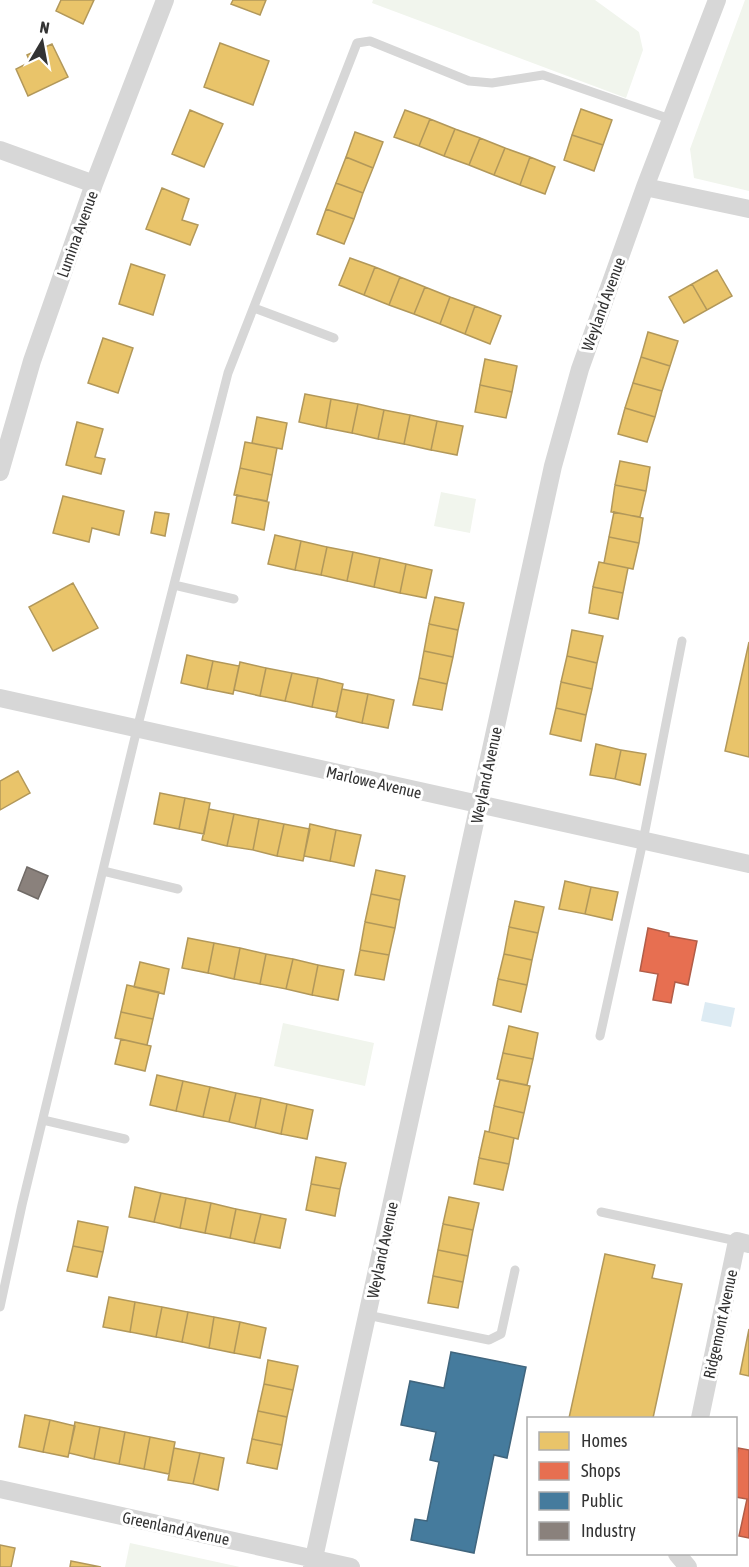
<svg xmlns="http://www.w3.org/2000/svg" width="749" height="1567" font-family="'Asap Condensed',sans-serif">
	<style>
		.green { fill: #f1f5ed }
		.water { fill: #ddebf3 }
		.homes { fill: #e9c46a; stroke: #b2985a; stroke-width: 1.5 }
		.shops { fill: #e76f51; stroke: #b15d48; stroke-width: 1.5 }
		.public { fill: #457b9d; stroke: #40657d; stroke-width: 1.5 }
		.industry { fill: #8a817c; stroke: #706a66; stroke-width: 1.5 }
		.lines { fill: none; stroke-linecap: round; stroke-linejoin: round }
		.service { stroke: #d7d7d7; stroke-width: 9 }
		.minor { stroke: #d7d7d7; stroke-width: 18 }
		.labels { text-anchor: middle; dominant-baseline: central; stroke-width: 6; stroke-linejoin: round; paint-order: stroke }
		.street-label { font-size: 16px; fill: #333; stroke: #fff }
	</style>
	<rect width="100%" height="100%" fill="#fff"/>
	<path class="green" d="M373,0H595L639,32L643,50L626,98L372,3Z
		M745,0H749V191L694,178L690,149Z
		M441,492L476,499L470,533L434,526Z
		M283,1023L374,1043L365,1086L274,1066Z
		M130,1543L240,1567H125Z"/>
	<path class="water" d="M705,1002L735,1008L731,1027L701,1021Z"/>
	<path class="homes" d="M61,0H94L83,24L56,11Z
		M233,0H266L260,15L231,4Z
		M220,43L269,61L253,105L204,87Z
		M52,44L68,77L28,96L16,69L30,62L27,55Z
		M581,109L612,120L603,145L572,135Z
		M190,110L223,124L204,167L172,154Z
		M405,110L430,119L419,146L394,137Z
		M430,119L455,129L444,156L419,146Z
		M455,129L480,138L469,165L444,156Z
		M355,132L383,142L373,168L346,157Z
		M572,135L603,145L594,171L564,160Z
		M480,138L505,148L494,175L469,165Z
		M505,148L530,157L520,185L494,175Z
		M346,157L373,168L363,193L336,183Z
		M530,157L555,167L545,194L520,185Z
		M336,183L363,193L354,219L326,209Z
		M162,188L189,199L182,220L198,225L190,245L146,229Z
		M326,209L354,219L344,244L317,234Z
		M350,258L375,267L364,295L339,285Z
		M131,264L165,275L153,315L119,304Z
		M375,267L400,277L389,305L364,295Z
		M717,270L732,296L707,310L692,284Z
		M400,277L425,287L414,314L389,305Z
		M692,284L707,310L684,323L669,297Z
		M425,287L450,297L440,324L414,314Z
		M450,297L475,306L465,334L440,324Z
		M475,306L501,316L490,344L465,334Z
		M648,332L678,341L670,366L641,357Z
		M103,338L133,348L118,393L88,383Z
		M641,357L670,366L662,391L633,383Z
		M485,359L517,366L512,392L480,385Z
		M633,383L662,391L655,417L625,408Z
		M480,385L512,392L506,418L475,412Z
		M305,394L331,399L326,428L299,422Z
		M331,399L358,404L352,433L326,428Z
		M358,404L384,410L378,439L352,433Z
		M625,408L655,417L647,442L618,434Z
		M384,410L410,415L404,444L378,439Z
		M410,415L437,421L431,450L404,444Z
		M257,417L287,423L282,449L252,443Z
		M437,421L463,426L457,455L431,450Z
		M77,422L103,429L95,457L105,459L101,474L66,465Z
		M245,442L277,448L272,475L240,468Z
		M620,461L650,467L646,491L615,485Z
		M240,468L272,475L267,501L234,495Z
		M615,485L646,491L640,517L611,512Z
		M237,495L269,502L264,530L232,523Z
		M63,496L124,511L119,535L92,528L89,542L53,533Z
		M155,512L169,514L165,536L151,533Z
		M614,512L643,518L639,543L609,537Z
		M275,535L301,541L295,570L268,564Z
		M609,537L639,543L633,569L604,563Z
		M301,541L327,547L321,575L295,570Z
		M327,547L353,552L347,581L321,575Z
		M353,552L380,558L374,587L347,581Z
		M380,558L406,564L400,593L374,587Z
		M599,562L628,568L623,593L593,587Z
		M406,564L432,570L426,598L400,593Z
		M73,583L98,628L53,651L29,607Z
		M593,587L623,593L618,619L589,613Z
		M435,597L464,603L458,630L429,624Z
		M429,624L458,630L453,657L424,651Z
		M572,630L603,636L597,663L567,656Z
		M749,642V757L725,751Z
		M424,651L453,657L447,684L419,678Z
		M187,655L213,661L207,689L181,683Z
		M567,656L597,663L592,689L561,682Z
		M213,661L239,666L233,694L207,689Z
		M240,662L266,668L260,696L234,690Z
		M266,668L292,673L285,701L260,696Z
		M292,673L318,678L312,707L285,701Z
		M318,678L343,684L337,712L312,707Z
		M419,678L447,684L442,710L413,705Z
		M561,682L592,689L586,715L556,708Z
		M342,689L368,694L362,723L336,717Z
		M368,694L394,700L388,728L362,723Z
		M556,708L586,715L581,741L550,734Z
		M596,744L621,750L615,779L590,775Z
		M621,750L646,754L640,785L615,779Z
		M18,771L30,793L0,810V781Z
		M160,793L185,798L179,829L154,824Z
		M185,798L210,803L204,834L179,829Z
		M209,809L234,814L227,846L202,840Z
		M234,814L259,819L253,850L227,846Z
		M259,819L284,824L277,856L253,850Z
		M284,824L310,829L303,861L277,856Z
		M310,824L336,830L330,861L304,856Z
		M336,830L361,835L354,866L330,861Z
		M376,870L405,876L400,900L371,894Z
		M565,881L591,887L585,914L559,909Z
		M591,887L618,892L612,920L585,914Z
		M371,894L400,900L395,928L365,922Z
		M515,901L544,907L538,933L509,927Z
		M365,922L395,928L389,955L360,950Z
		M509,927L538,933L532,960L504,954Z
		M188,938L214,943L208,973L182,968Z
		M214,943L240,948L234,979L208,973Z
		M240,948L266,954L260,984L234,979Z
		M360,950L389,955L384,980L355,975Z
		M266,954L293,959L286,989L260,984Z
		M504,954L532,960L527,985L498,979Z
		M293,959L318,965L312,995L286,989Z
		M140,962L169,969L164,994L134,987Z
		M318,965L344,970L338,1000L312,995Z
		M498,979L527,985L521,1012L493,1005Z
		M127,985L159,992L153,1019L121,1012Z
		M121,1012L153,1019L147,1045L115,1038Z
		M509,1026L538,1033L533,1059L503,1053Z
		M121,1039L151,1046L145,1071L115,1064Z
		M503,1053L533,1059L527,1085L497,1079Z
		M157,1075L183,1081L176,1111L150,1105Z
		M500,1080L530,1086L524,1113L494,1106Z
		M183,1081L210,1087L203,1117L176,1111Z
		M210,1087L236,1093L229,1122L203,1117Z
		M236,1093L261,1098L255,1128L229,1122Z
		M261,1098L287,1104L281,1134L255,1128Z
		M287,1104L313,1110L307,1139L281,1134Z
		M494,1106L524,1113L518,1139L489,1132Z
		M485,1131L514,1138L509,1164L479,1158Z
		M316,1157L346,1163L340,1189L311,1184Z
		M479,1158L509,1164L503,1190L474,1184Z
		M311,1184L340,1189L335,1216L306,1210Z
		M135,1187L161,1193L154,1222L129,1217Z
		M161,1193L186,1198L180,1228L154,1222Z
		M449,1197L479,1203L473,1230L443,1224Z
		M186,1198L211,1203L205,1233L180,1228Z
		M211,1203L236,1209L230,1238L205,1233Z
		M236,1209L261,1214L254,1243L230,1238Z
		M261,1214L286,1219L280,1248L254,1243Z
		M78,1221L108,1227L103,1252L73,1246Z
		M443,1224L473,1230L468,1256L438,1250Z
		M73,1246L103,1252L97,1277L67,1271Z
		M438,1250L468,1256L463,1282L433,1276Z
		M605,1254L655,1265L652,1278L682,1284L653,1418H569Z
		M433,1276L463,1282L458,1308L428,1303Z
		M109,1297L135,1302L130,1332L103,1327Z
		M135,1302L162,1307L156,1337L130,1332Z
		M162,1307L188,1312L182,1342L156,1337Z
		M188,1312L214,1317L209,1348L182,1342Z
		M214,1317L240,1322L234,1353L209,1348Z
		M240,1322L266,1328L260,1358L234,1353Z
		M749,1329V1376L740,1374Z
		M268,1360L298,1366L293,1390L264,1384Z
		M264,1384L293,1390L287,1417L258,1411Z
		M258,1411L287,1417L282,1445L252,1439Z
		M25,1415L50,1420L43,1452L19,1447Z
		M50,1420L75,1426L68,1457L43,1452Z
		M75,1422L100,1427L94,1459L69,1453Z
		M100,1427L125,1432L119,1464L94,1459Z
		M125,1432L150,1437L144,1469L119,1464Z
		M150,1437L175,1442L169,1474L144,1469Z
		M252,1439L282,1445L277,1469L247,1463Z
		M174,1448L200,1453L193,1484L168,1480Z
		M200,1453L224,1458L218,1490L193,1484Z
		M0,1545L15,1548L11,1567H0Z
		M71,1561L101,1567H70Z"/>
	<path class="shops" d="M648,928L669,933V936L697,941L688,985L675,982L671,1003L653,1000L658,974L640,971Z
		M738,1448L749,1450V1538L739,1536L747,1499L736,1497V1463Z"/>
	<path class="public" d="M451,1352L526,1367L507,1458L494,1455L474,1553L411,1540L415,1519L427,1521L439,1462L430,1460L436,1432L401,1425L410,1381L444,1388Z"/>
	<path class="industry" d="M27,867L48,876L38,899L18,890Z"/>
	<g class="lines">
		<path class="service" d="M254,308L334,338
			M174,585L234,599
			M103,871L178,889
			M600,1036L643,841L682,641
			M43,1120L125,1139
			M601,1212L737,1241
			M0,1307L22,1205L137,729L228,373L357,43L370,41L469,81L492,83L543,75L670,119
			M367,1315L489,1340L501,1334L515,1270"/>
		<path class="minor" d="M0,150L94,184
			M645,187L749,209
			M0,472L32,361L94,184L165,0
			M0,698L749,864
			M700,1418L737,1241L749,1244
			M0,1489L351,1567
			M677,1554L688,1567
			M312,1567L553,466L580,369L645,187L717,0"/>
	</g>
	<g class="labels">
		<g class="street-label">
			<text transform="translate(77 234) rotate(-70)">Lumina Avenue</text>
			<text transform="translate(603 304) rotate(-70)">Weyland Avenue</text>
			<text transform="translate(486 775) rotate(-78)">Weyland Avenue</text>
			<text transform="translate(374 782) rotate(13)">Marlowe Avenue</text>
			<text transform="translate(382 1250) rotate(-78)">Weyland Avenue</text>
			<text transform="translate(720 1324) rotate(-78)">Ridgemont Avenue</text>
			<text transform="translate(176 1528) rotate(12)">Greenland Avenue</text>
		</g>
	</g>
	<rect x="527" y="1417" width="210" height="138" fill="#ffffff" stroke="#adadad" stroke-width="1.5"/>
	<rect x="539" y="1432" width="30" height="18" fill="#e9c46a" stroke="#adadad" stroke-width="1.5"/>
	<text x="581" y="1447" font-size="18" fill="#333333">Homes</text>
	<rect x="539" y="1462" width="30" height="18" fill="#e76f51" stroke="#adadad" stroke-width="1.5"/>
	<text x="581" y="1477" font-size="18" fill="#333333">Shops</text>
	<rect x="539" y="1492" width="30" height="18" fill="#457b9d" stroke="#adadad" stroke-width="1.5"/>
	<text x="581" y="1507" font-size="18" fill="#333333">Public</text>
	<rect x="539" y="1522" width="30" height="18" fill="#8a817c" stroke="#adadad" stroke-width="1.5"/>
	<text x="581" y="1537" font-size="18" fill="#333333">Industry</text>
	<g transform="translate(42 42) rotate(10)" stroke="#ffffff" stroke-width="4.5" paint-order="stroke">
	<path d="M0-4.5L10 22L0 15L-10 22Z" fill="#333333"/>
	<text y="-9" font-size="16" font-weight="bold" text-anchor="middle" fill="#333333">N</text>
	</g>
</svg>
